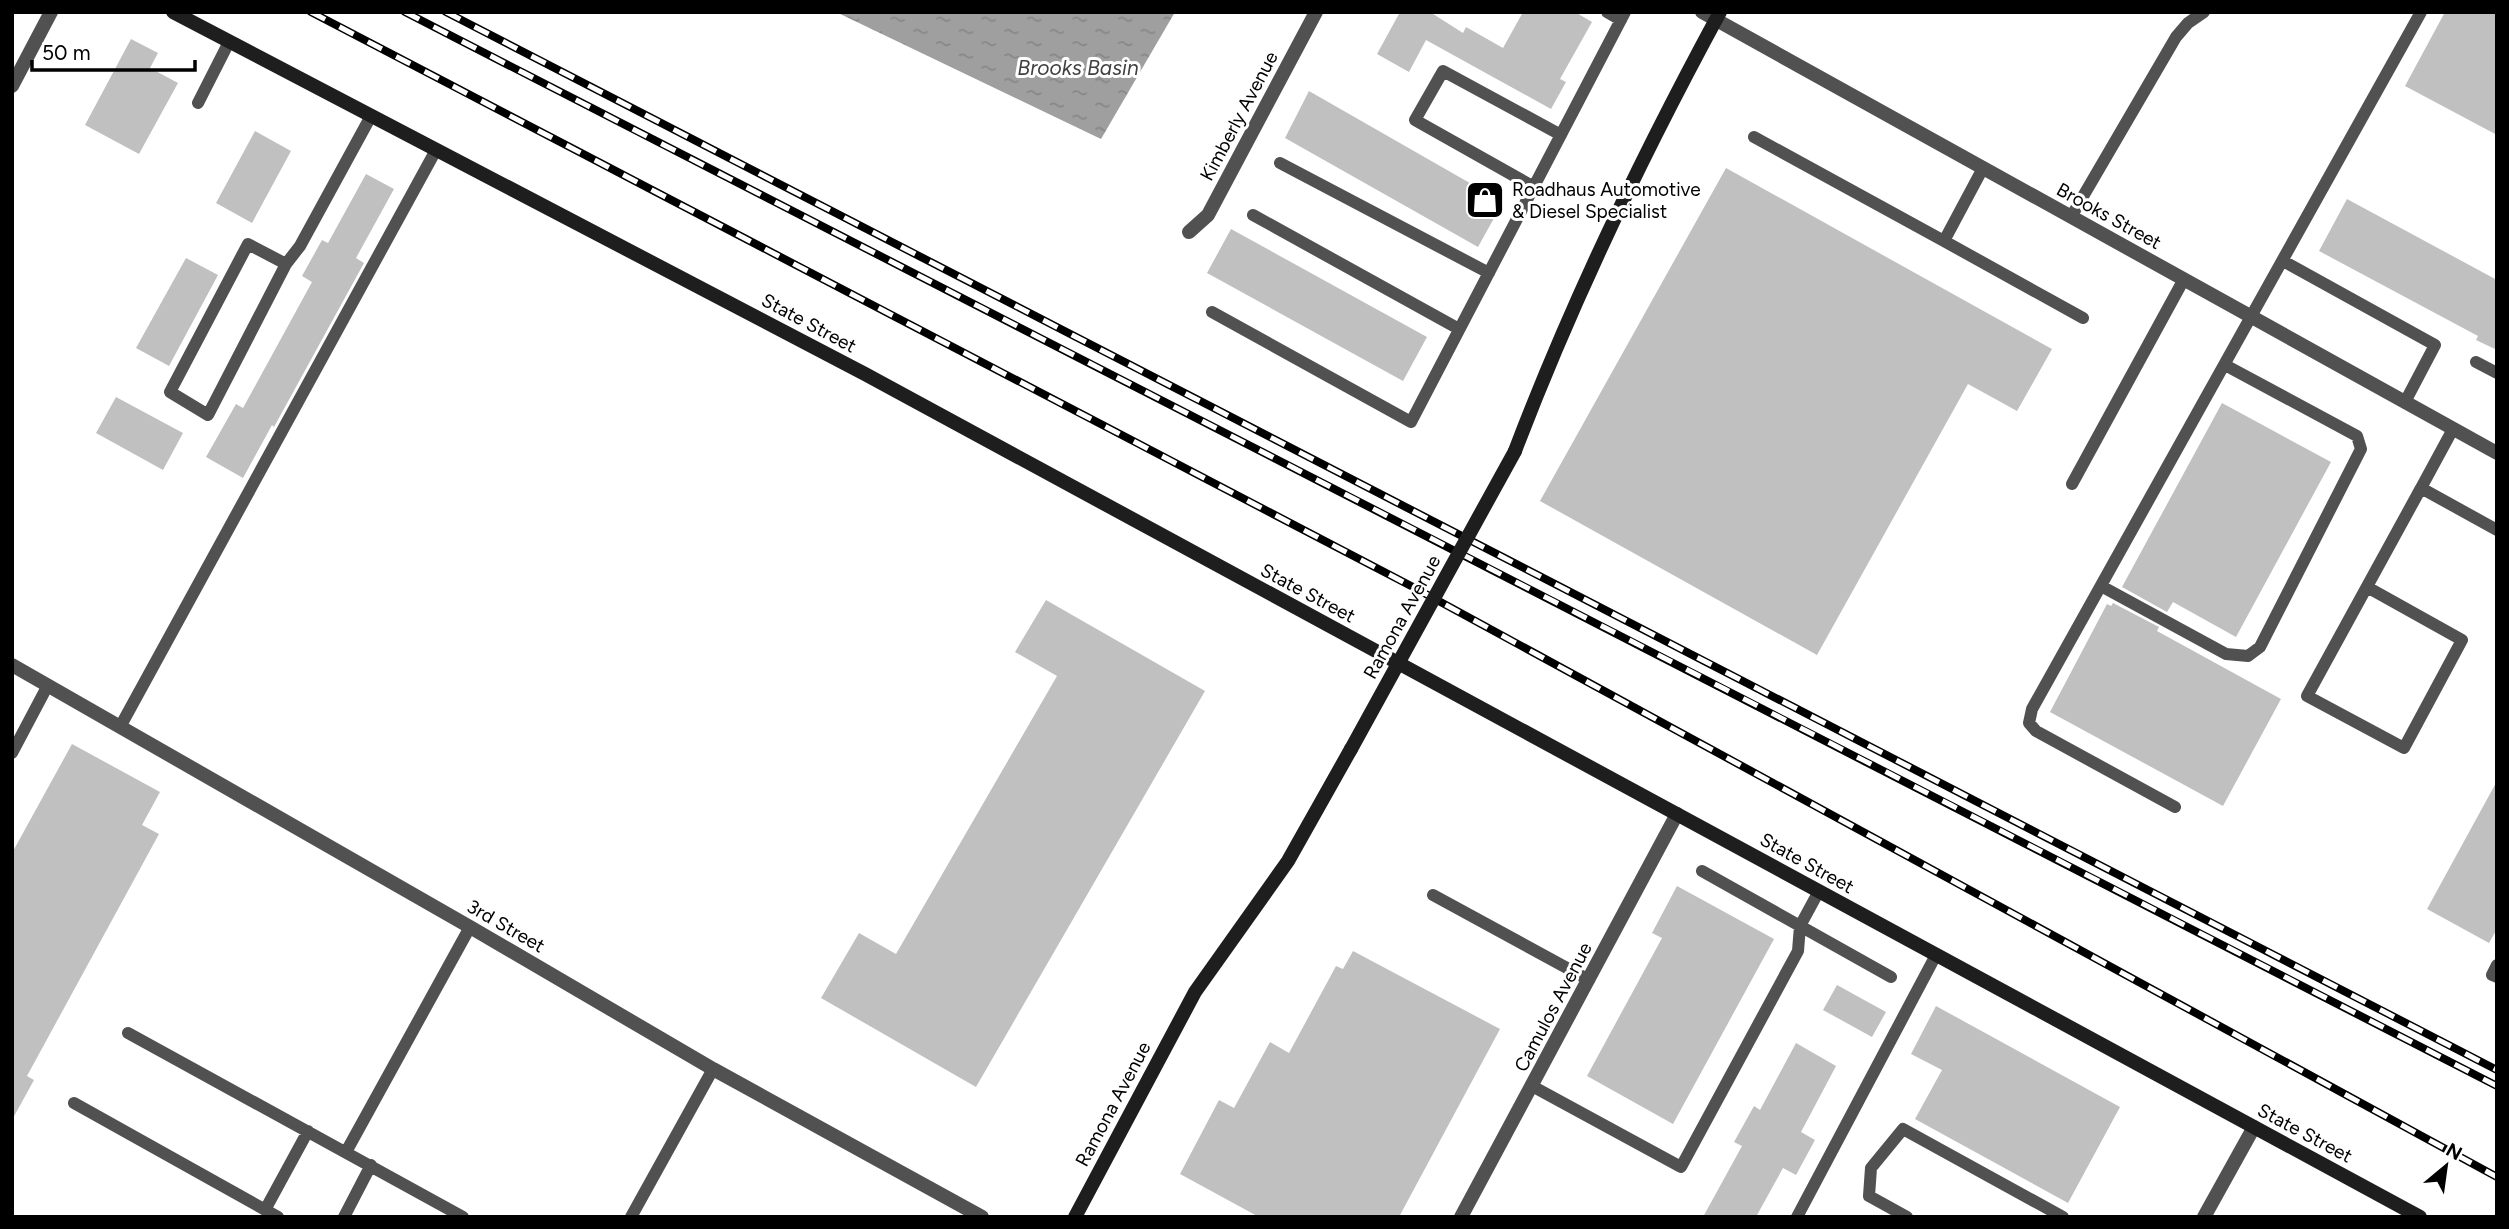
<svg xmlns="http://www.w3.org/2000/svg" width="2509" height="1229" font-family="Figtree,sans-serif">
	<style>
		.water { fill: url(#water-ripples) }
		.building { fill: #c0c0c0 }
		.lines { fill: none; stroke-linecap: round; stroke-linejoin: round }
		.lane { stroke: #515151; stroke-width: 12 }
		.street { stroke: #515151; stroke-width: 14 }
		.secondary { stroke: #1e1e1e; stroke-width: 14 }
		.rail-casing { stroke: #000; stroke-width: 8 }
		.rail { stroke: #fff; stroke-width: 5; stroke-dasharray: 16; stroke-linecap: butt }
		.secondary-bridge { stroke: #1e1e1e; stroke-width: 14 }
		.labels { text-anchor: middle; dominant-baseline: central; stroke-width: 6; stroke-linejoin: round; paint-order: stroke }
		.street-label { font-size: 19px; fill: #000; stroke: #fff }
		.poi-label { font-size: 19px; fill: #000; stroke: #fff; text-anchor: start }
		.water-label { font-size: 21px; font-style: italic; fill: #404040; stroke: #fff }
	</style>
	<defs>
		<pattern id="water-ripples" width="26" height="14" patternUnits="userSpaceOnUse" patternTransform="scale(1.75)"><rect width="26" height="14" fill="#9f9f9f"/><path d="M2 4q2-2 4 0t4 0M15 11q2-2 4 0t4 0" fill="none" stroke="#878787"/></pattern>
	</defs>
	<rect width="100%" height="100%" fill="#fff"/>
	<path class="water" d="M836,12H1175L1101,139Z"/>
	<path class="building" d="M1400,12H1430L1463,33L1466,27L1503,48L1523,12H1575L1592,22L1560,79L1566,82L1551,109L1426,40L1409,72L1377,54Z
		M2445,12H2497V135L2405,86Z
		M131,39L158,53L150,68L178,83L139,154L85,125Z
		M1309,91L1503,202L1478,247L1285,138Z
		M255,131L291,151L252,223L216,203Z
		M1726,168L2052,349L2017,411L1968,384L1817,655L1540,501Z
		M366,174L394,189L356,258L364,263L274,427L272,425L243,478L206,457L236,404L243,408L312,282L302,276L322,240L328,243Z
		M2347,199L2497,280V350L2476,340L2478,336L2319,251Z
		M1231,229L1427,337L1403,381L1207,273Z
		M186,258L218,275L169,366L136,348Z
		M116,397L183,433L163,470L96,433Z
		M2222,403L2331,462L2236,637L2173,602L2167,612L2122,587Z
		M1046,600L1205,691L976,1087L821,998L859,933L896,954L1057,676L1015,652Z
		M2113,603L2159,627L2157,631L2281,699L2223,806L2050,712L2107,604L2111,606Z
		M72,744L160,792L142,825L159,834L27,1076L34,1080L12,1120V853Z
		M2497,781V929L2489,943L2427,909Z
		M1677,886L1774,939L1673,1124L1587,1076L1662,938L1652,933Z
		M1353,951L1500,1029L1399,1217H1259L1180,1174L1219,1100L1234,1108L1270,1042L1289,1053L1336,966L1343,969Z
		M1837,985L1886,1012L1872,1037L1823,1010Z
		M1936,1006L2120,1107L2068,1203L1915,1119L1942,1070L1911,1054Z
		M1796,1043L1836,1066L1801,1132L1815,1140L1796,1175L1783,1168L1756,1217H1703L1742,1146L1734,1142L1754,1106L1760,1110Z"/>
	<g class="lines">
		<path class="lane" d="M1607,12L1621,20
			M198,103L229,42
			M1754,137L1944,241
			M1280,163L1489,273
			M1983,168L1944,241L2083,318
			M1534,187L1415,120L1443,71L1561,135
			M1253,215L1459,329
			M2071,217L2176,37L2188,23L2204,12
			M2283,261L2435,345L2405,402
			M286,264L248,244L170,392L208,415L286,264L300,246L371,116
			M1212,312L1411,422L1625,12
			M2476,362L2497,373
			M2453,429L2421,488L2497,530
			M2072,484L2184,279
			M2101,586L2226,654L2248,656L2260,647L2361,449L2357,436L2225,365
			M2367,587L2462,640L2404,748L2307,696L2421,488
			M120,727L436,150
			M12,753L48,685
			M2175,807L2036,731L2029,723L2032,709L2421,12
			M1702,871L1891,977
			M1433,895L1589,980
			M2497,965L2492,975L2497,977
			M128,1033L463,1217
			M1532,1086L1681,1167L1798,951L1800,926L1819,891
			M74,1103L278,1217
			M346,1152L470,927
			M265,1210L308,1131
			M344,1217L371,1165
			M631,1217L713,1069
			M1797,1217L1936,955
			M1907,1217L1869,1196L1871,1168L1903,1129L2063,1217"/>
		<path class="street" d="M1702,12L2497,453
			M12,86L51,12
			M1189,232L1208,215L1316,12
			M12,665L470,927L713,1069L982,1217
			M1461,1217L1677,814
			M2204,1217L2254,1127"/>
		<path class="secondary" d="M173,12L865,374L2420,1217
			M1515,451C1572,301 1643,154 1720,12
			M1075,1217L1195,992L1288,861L1351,749"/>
		<g class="rail-casing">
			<path id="rail" d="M311,12L1413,587L2497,1177
				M405,12C1102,370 1800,727 2497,1086
				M446,12L2497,1070"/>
		</g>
		<use href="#rail" class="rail"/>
		<path class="secondary-bridge" d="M1351,749L1515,451"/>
	</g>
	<defs>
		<g id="shop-square" transform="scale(2.0125)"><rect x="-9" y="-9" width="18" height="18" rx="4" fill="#000" stroke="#fff"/><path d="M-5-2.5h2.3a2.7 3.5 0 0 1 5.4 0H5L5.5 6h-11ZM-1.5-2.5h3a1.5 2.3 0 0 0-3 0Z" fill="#fff"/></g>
	</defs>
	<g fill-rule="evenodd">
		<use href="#shop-square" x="1485" y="200"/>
	</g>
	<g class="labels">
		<g class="street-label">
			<text transform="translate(1239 116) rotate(-62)">Kimberly Avenue</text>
			<text transform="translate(2109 216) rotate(29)">Brooks Street</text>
			<text transform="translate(809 323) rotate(28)">State Street</text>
			<text transform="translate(1308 593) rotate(28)">State Street</text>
			<text transform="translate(1402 617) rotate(-61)">Ramona Avenue</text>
			<text transform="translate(1807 863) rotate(29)">State Street</text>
			<text transform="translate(506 926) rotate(30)">3rd Street</text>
			<text transform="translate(1553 1007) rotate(-62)">Camulos Avenue</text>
			<text transform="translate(1113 1104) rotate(-62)">Ramona Avenue</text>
			<text transform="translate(2305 1133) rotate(28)">State Street</text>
		</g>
		<g class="poi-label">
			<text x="1512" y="189">Roadhaus Automotive<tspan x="1512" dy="22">&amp; Diesel Specialist</tspan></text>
		</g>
		<g class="water-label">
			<text x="1078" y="67">Brooks Basin</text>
		</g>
	</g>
	<rect width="2509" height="1229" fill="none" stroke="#000000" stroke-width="28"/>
	<g transform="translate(2446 1166) rotate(29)" stroke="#ffffff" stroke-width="5" paint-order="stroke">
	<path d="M0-5L12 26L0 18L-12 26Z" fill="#000000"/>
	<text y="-10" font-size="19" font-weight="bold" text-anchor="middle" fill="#000000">N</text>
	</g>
	<path d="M32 60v10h163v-10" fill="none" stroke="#000000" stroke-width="3.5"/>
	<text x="42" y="60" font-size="21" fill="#000000" stroke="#ffffff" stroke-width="5" paint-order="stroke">50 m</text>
</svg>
